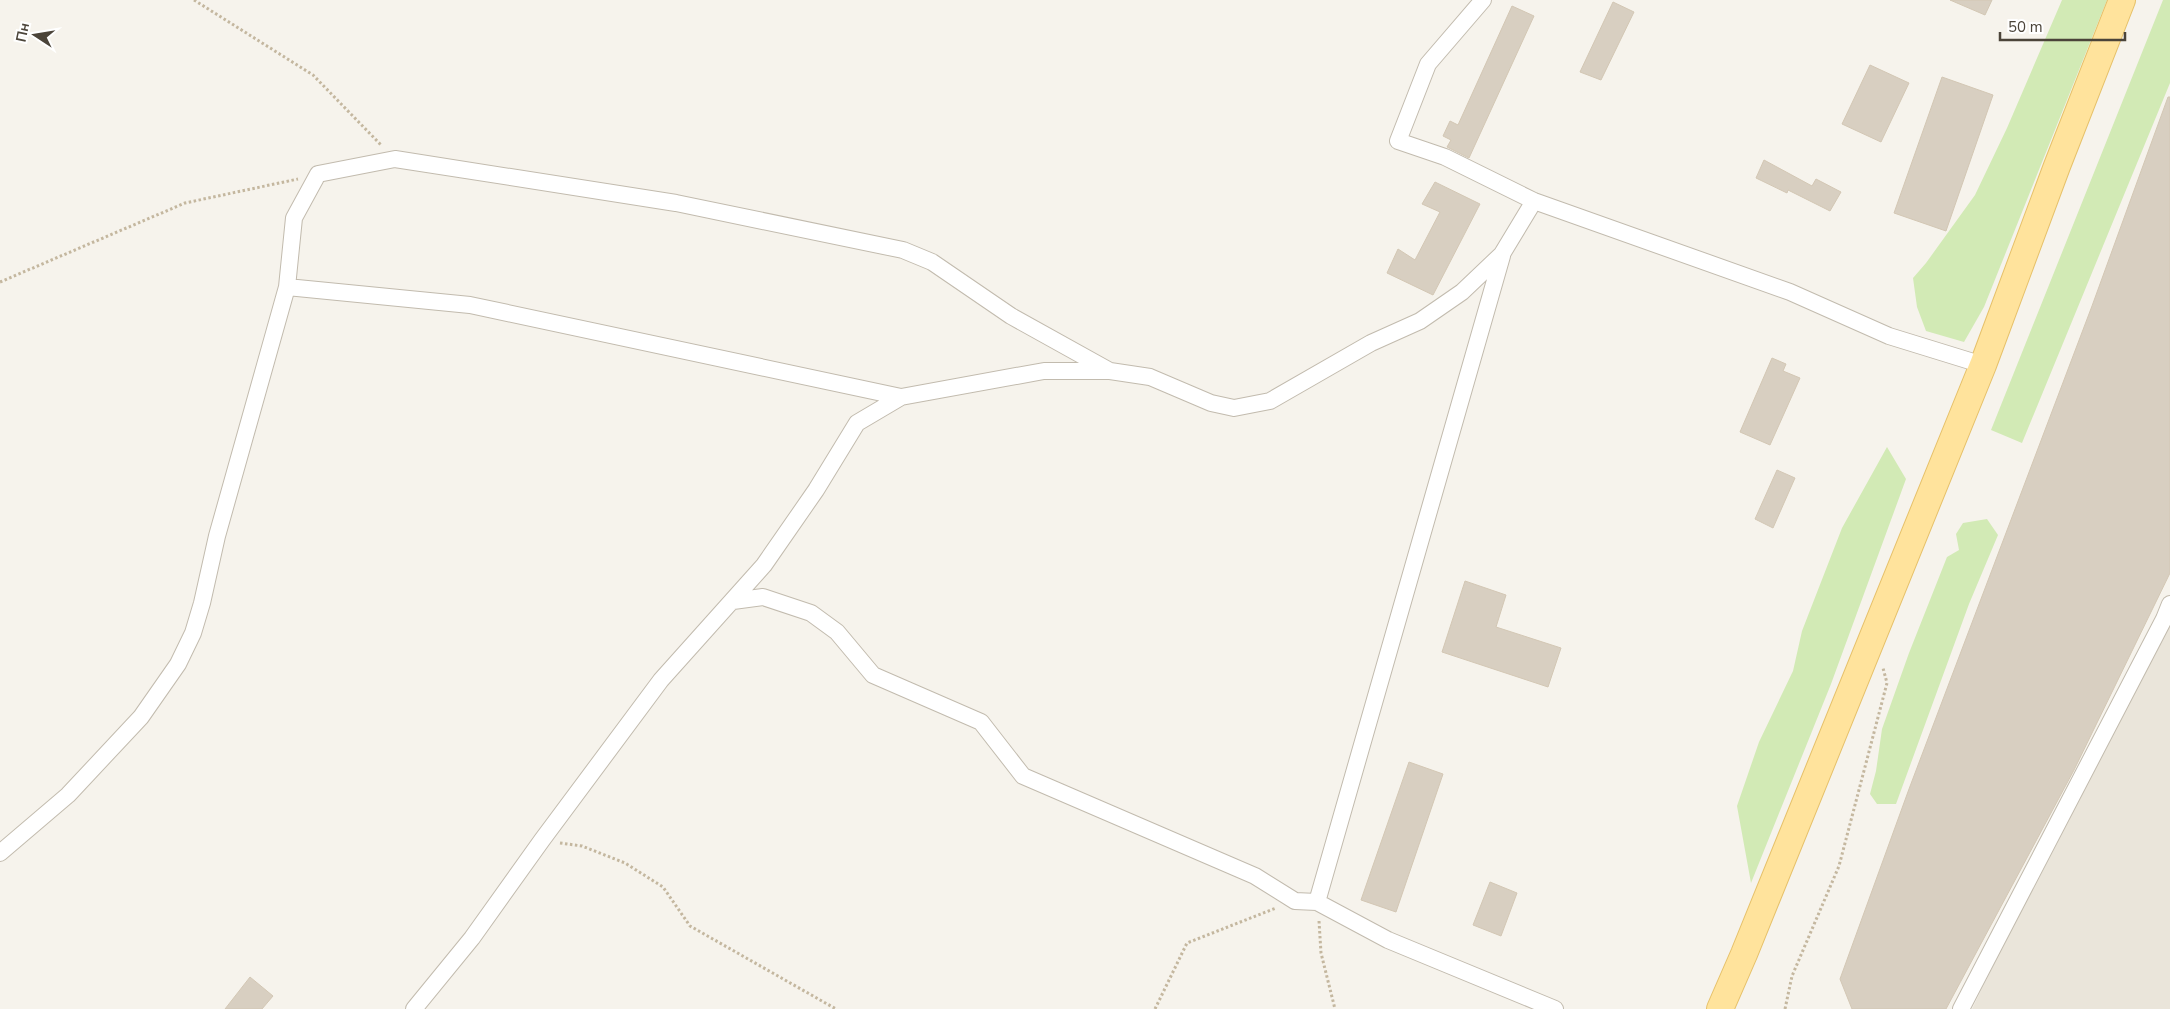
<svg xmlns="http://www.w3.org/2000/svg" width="2170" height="1009" font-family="'Nunito Sans',sans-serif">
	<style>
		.residential { fill: #eae5da }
		.green { fill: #d2eab5 }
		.building { fill: #d8cfc1; stroke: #d3c7b4 }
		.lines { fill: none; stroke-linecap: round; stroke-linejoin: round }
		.street-casing { stroke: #c2bbae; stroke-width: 18 }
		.primary-casing { stroke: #e6c16a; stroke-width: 28 }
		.path { stroke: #c4b79f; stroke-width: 3; stroke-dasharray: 2.5 2.5; stroke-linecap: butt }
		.street { stroke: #fff; stroke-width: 16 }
		.primary { stroke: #ffe39c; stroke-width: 26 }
	</style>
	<rect width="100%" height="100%" fill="#f6f3ec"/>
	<path class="residential" d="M2170,599V1009H1972Z"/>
	<path class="green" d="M2062,0H2107L1984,307L1964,342L1926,331L1917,307L1913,278L1926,263L1975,195L2007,128Z
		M2163,0H2170V83L2022,443L1991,430Z
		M1887,447L1906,479L1831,684L1751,883L1737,806L1759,742L1793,671L1802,631L1842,528Z
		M1987,519L1998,535L1969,604L1896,804H1877L1870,794L1876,771L1882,729L1909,653L1947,557L1959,550L1956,534L1963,523Z"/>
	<path class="building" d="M1950,0H1992L1985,15Z
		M1613,2L1634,12L1601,80L1580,72Z
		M1512,6L1534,16L1469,158L1447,147L1451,140L1443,136L1450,121L1458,125Z
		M1870,65L1909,83L1881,142L1842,124Z
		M1942,77L1993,95L1946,231L1894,213Z
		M2168,97H2170V573L2074,770L1946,1009H1852L1840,979L1909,789L2092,306Z
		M1764,160L1812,186L1816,179L1841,192L1830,211L1788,190L1787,193L1756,178Z
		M1435,182L1480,204L1433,295L1387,273L1398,249L1415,260L1440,212L1422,204Z
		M1772,358L1786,364L1783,371L1800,378L1770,445L1740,432Z
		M1777,470L1795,478L1773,528L1755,519Z
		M1465,581L1506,595L1496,627L1561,648L1548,687L1442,652Z
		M1409,762L1443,774L1396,912L1361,900Z
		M1490,882L1517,893L1501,936L1473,925Z
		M250,977L273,996L262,1009H225Z"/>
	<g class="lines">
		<g class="street-casing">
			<path id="street" d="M1483,0L1428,64L1398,141L1445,157L1534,201L1790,292L1889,336L1983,365
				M287,287L470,305L901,397
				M733,601L763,597L811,613L837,632L873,675L981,722L1023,776L1255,876L1295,901L1317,902L1388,940L1555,1009
				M0,853L68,795L141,717L178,664L193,633L202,603L217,536L287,287L294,218L318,174L395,159L676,203L903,250L932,262L1011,316L1110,371
				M1317,902L1502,256
				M414,1009L472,938L542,840L661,680L764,565L816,490L857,423L901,397L1044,371H1110L1150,377L1211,403L1234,408L1270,401L1371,343L1420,321L1462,292L1502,254L1534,201
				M1961,1009L2164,619L2170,604"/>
		</g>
		<g class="primary-casing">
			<path id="primary" d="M1720,1009L1744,954L1983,365L2057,166L2122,0"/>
		</g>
		<path class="path" d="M194,0L313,75L382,146
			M0,282L185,203L298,179
			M560,843L582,846L625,863L663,887L690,926L836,1009
			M1319,921L1321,953L1335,1009
			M1155,1009L1187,943L1276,908
			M1785,1009L1792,976L1839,866L1887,683L1883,668"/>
		<use href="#street" class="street"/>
		<use href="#primary" class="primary"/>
	</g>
	<g transform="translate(35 35) rotate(282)" stroke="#ffffff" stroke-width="4" paint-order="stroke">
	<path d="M0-4L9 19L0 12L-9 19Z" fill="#4b4439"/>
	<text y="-8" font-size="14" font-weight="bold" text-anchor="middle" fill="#4b4439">Пн</text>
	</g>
	<path d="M2000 32v8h125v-8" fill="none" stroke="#4b4439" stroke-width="2.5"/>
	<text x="2008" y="32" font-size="15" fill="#4b4439" stroke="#ffffff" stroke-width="4" paint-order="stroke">50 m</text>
</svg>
